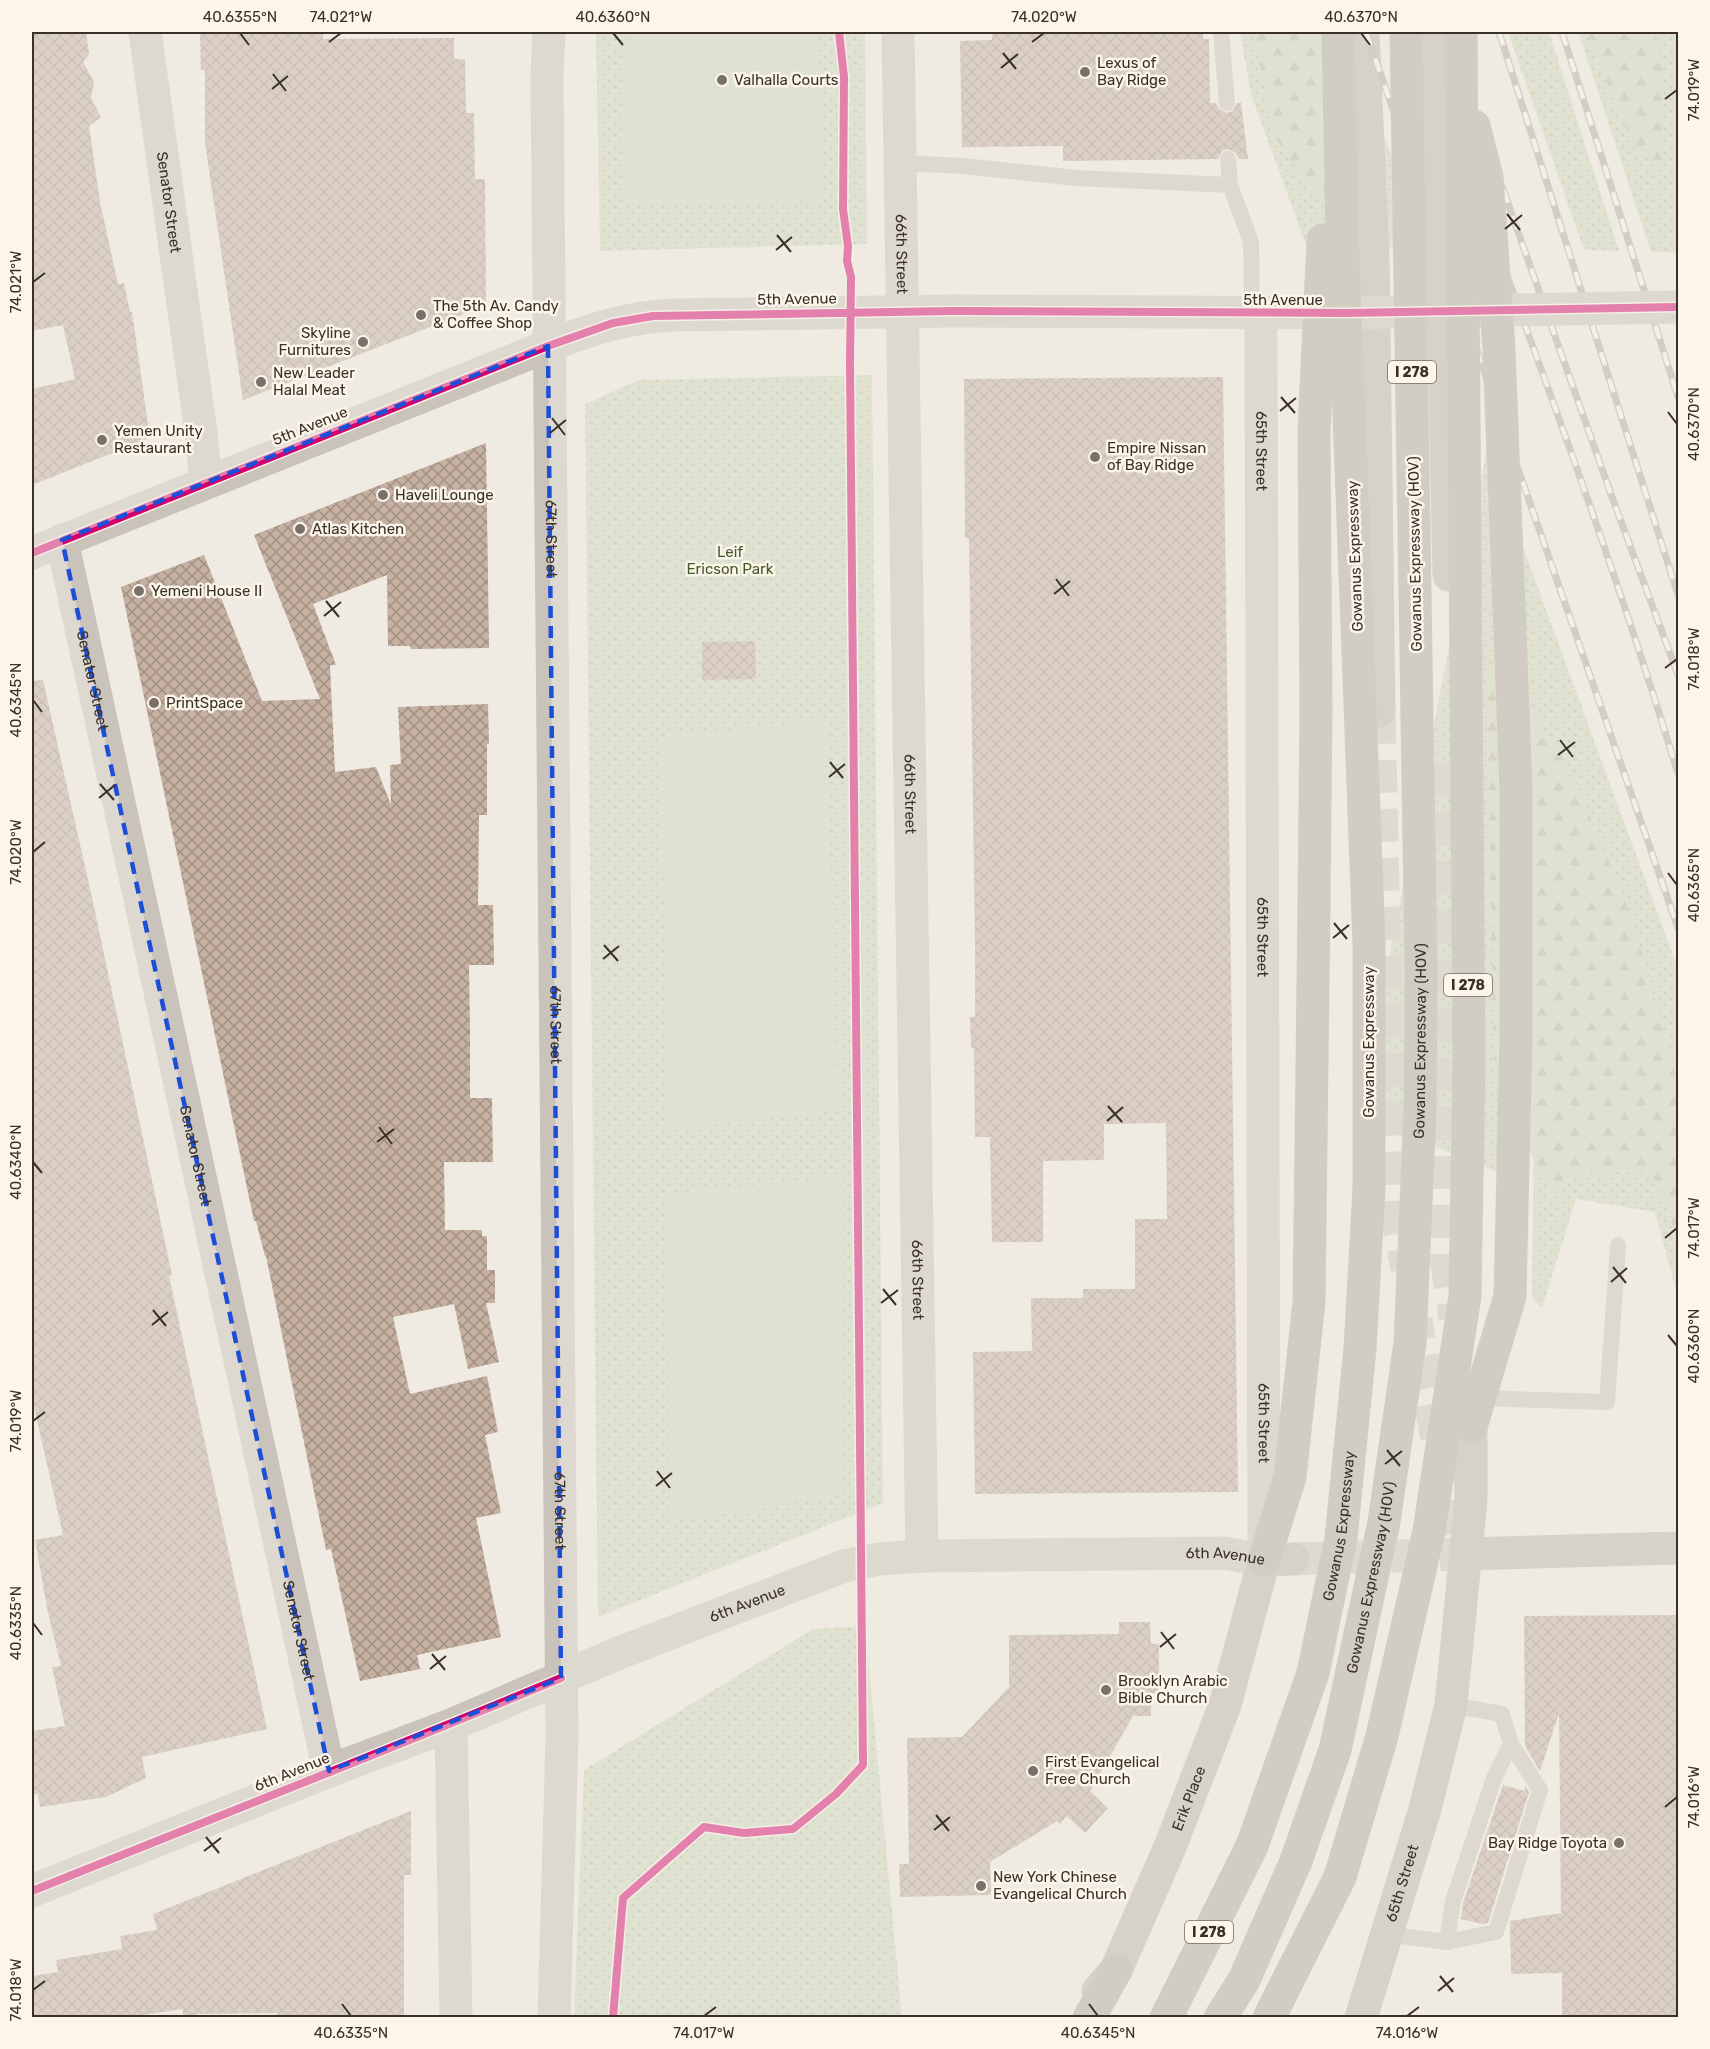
<svg xmlns="http://www.w3.org/2000/svg" width="1710" height="2049" font-family="Rubik,sans-serif">
	<style>
		.green { fill: url(#green-dots) }
		.forest { fill: url(#forest-firs) }
		.pitch { fill: #cdd7bb }
		.building { fill: url(#building-cross-hatch) }
		.lines { fill: none; stroke-linecap: round; stroke-linejoin: round }
		.secondary-tunnel { stroke: #cbc6bd; stroke-width: 33; stroke-dasharray: 33 16; stroke-linecap: butt }
		.service { stroke: #c9c3bb; stroke-width: 16 }
		.minor { stroke: #c9c3bb; stroke-width: 33 }
		.tertiary { stroke: #c9c3bb; stroke-width: 33 }
		.secondary { stroke: #b9b3ab; stroke-width: 33 }
		.motorway { stroke: #aea9a1; stroke-width: 33 }
		.rail-casing { stroke: #b0aba5; stroke-width: 7 }
		.rail { stroke: #fcf5ea; stroke-width: 4.5; stroke-dasharray: 14; stroke-linecap: butt }
		.tertiary-bridge { stroke: #c9c3bb; stroke-width: 33 }
		.secondary-bridge { stroke: #b9b3ab; stroke-width: 33 }
		.motorway-bridge { stroke: #aea9a1; stroke-width: 33 }
		.cycleway-casing { stroke: #fcf5ea; stroke-width: 11 }
		.cycleway { stroke: #d6006c; stroke-width: 8 }
		.marked { fill: none; stroke: #1d4ed8; stroke-width: 4.5; stroke-dasharray: 12 8; stroke-linejoin: round }
		.ticks { fill: none; stroke: #3a3028; stroke-width: 2 }
		.poi-dot { fill: #797169; stroke: #fcf5ea; stroke-width: 2 }
		.labels { text-anchor: middle; dominant-baseline: central; stroke-width: 5; stroke-linejoin: round; paint-order: stroke }
		.shield { fill: #fcf5ea; stroke: #746b62; stroke-width: 1.5 }
		.shield-label { font-size: 14px; font-weight: bold; fill: #3a3028 }
		.poi-label { font-size: 15px; fill: #3a3028; stroke: #fcf5ea; text-anchor: start }
		.street-label { font-size: 15px; fill: #3a3028; stroke: #fcf5ea }
		.park-label { font-size: 15px; fill: #435b29; stroke: #fcf5ea }
		.neatline { fill: none; stroke: #3a3028; stroke-width: 2 }
		.ticks-label { font-size: 15px; text-anchor: middle; fill: #3a3028 }
	</style>
	<defs>
		<pattern id="green-dots" width="8" height="8" patternUnits="userSpaceOnUse" patternTransform="scale(1.5)"><rect width="8" height="8" fill="#cdd7bb"/><path d="M2 2h.1M6 6h.1" fill="none" stroke="#b1b9a1" stroke-width="1.8" stroke-linecap="round"/></pattern>
		<pattern id="forest-firs" width="22" height="20" patternUnits="userSpaceOnUse" patternTransform="scale(1.5)"><rect width="22" height="20" fill="#cdd7bb"/><path d="M5 1l3.5 6h-7zM16 11l3.5 6h-7z" fill="#b1b9a1"/></pattern>
		<pattern id="building-cross-hatch" width="8" height="8" patternUnits="userSpaceOnUse" patternTransform="scale(1.5)"><rect width="8" height="8" fill="#c5b0a2"/><path d="M0 0l8 8M0 8l8-8" fill="none" stroke="#a19084"/></pattern>
	</defs>
	<rect width="100%" height="100%" fill="#efebe2"/>
	<path class="green" d="M596,32H865L867,244L600,251Z
		M1240,32H1343L1428,248L1306,245L1251,94Z
		M1508,32H1549L1619,251L1584,250Z
		M1578,32H1678V252H1651Z
		M872,375L883,1503L598,1617L585,404L639,380Z
		M1487,449L1678,969V1298L1655,1212L1576,1199L1542,1308L1532,1299L1536,988L1504,1175L1359,1115Z
		M865,1626L902,2017H574L584,1770L813,1629Z"/>
	<path class="forest" d="M1253,32H1325L1392,229L1351,242L1275,138Z
		M1585,32H1655L1664,78L1662,160L1639,157Z
		M1486,666L1537,719L1558,748L1581,795L1631,915L1678,1084V1239L1655,1179L1636,1170L1576,1176L1553,1198L1495,1085Z"/>
	<path class="pitch" d="M628,32H814L821,118L822,201L624,203L622,121Z
		M826,720L838,1111L668,1129L660,736Z
		M843,1177L842,1495L670,1522L668,1193Z"/>
	<path class="building" d="M32,32H86L89,54L83,62L94,82L91,98L101,117L89,126L100,202L118,284L124,283L130,312H132L150,438L32,485V389L75,379L63,325L32,331Z
		M200,32H323V39L454,38V59H465L466,113H474L475,179H485L486,305L243,400L205,143V70H201Z
		M992,32H1203V39H1209L1210,103H1216L1219,109L1227,113L1233,111L1237,103H1241L1248,159H1239L1236,153L1228,149L1222,151L1218,159L1063,161V146L962,147L960,41L992,40Z
		M1223,377L1238,1492L975,1494L973,1352L1032,1351L1031,1298H1083V1289H1135V1219H1167L1166,1123L1104,1124V1160L1043,1161V1242H992L990,1137H975L974,1048H971L970,1017H975V945L969,538H965L964,379Z
		M486,443L489,648L411,649L410,646H388L387,575L313,604L336,665H330L335,772L376,767L391,805L390,765L401,764L398,707L488,704L489,744H487V815H479L478,905H493L494,965H469L470,1029V1098H492L493,1162H444L445,1230H482V1236H487V1270H495V1303H486L499,1362L468,1369L454,1304L393,1317L410,1394L487,1376L498,1432L485,1435L501,1513L476,1518L501,1637L417,1655L420,1669L360,1681L331,1549L326,1550L266,1256H265L256,1221H254L121,587L204,555L262,701L320,699L254,535Z
		M755,641L756,679L702,680V642Z
		M43,680L93,902L172,1275L169,1276L267,1729L142,1757L146,1778L106,1797L40,1807L38,1794L32,1795V1731L65,1726L52,1667L61,1666L48,1613L35,1540L63,1535L32,1398V681Z
		M1678,1615V2018H1562V1973L1511,1974L1510,1921L1561,1913L1559,1713L1540,1771L1525,1746L1524,1616Z
		M1119,1622H1150L1151,1644H1159V1693H1151V1716H1133L1090,1791L1108,1808L1085,1833L1067,1816L1060,1824L1057,1821L990,1862L991,1895L900,1897L899,1864H909L907,1738L962,1737L1009,1687V1635L1119,1634Z
		M1503,1785L1525,1791V1786L1529,1792L1488,1923L1482,1924L1461,1919L1463,1903Z
		M411,1811V1875H404V2018H277V2013L199,2014L184,2017L182,2009L123,2018H32V1976L58,1972L56,1960L122,1949L120,1936L157,1930L153,1914Z"/>
	<g class="lines">
		<path class="secondary-tunnel" d="M1379,711L1387,1067L1395,1203L1407,1269
			M1451,764L1446,1257L1455,1318
			M1293,1559L1466,1554L1436,1434L1416,1320"/>
		<path class="service" d="M1221,32L1227,103
			M1228,159L1230,185L1251,242L1252,314
			M902,163L963,166L1076,178L1230,185
			M1480,1398L1607,1402L1618,1245
			M1386,1934L1447,1942L1496,1932L1540,1790L1511,1744L1502,1714L1451,1705
			M1447,1942L1453,1901L1494,1778L1511,1744"/>
		<g class="minor">
			<path id="s1" d="M145,32L201,433L206,482"/>
			<path id="s2" d="M1261,313L1264,1547"/>
			<path id="s3" d="M62,540L329,1771"/>
			<path d="M451,1725L456,2018"/>
		</g>
		<g class="tertiary">
			<path id="s4" d="M549,32L547,75L562,1737L554,2018"/>
			<path id="s5" d="M898,32L922,1556"/>
			<path d="M32,553L548,346C592,329 627,317 675,315L952,311L1346,313"/>
			<path id="s6" d="M32,1891L329,1771L451,1725L619,1653L844,1566L879,1559L922,1556L1224,1553L1264,1560"/>
		</g>
		<g class="secondary">
			<path d="M1363,32L1373,256L1379,711"/>
			<path d="M1466,1554L1678,1548"/>
			<path id="s7" d="M1098,1991L1116,1970L1170,1847L1225,1705L1264,1560L1293,1559"/>
			<path id="s8" d="M1361,2018L1425,1809L1451,1705L1471,1499V1427"/>
		</g>
		<path class="motorway" d="M1471,1427L1510,1296L1516,1038
			M1264,1560L1290,1477L1309,1302L1314,905
			M1089,2018L1116,1970
			M1166,2018L1252,1846
			M1220,2018L1244,1980L1296,1861
			M1269,2018L1340,1877"/>
		<g class="rail-casing">
			<path id="rail" d="M1366,32L1678,928
				M1417,32C1507,278 1602,523 1678,774
				M1445,32L1493,161L1612,497L1678,675
				M1499,32L1678,595
				M1562,32L1678,397"/>
		</g>
		<use href="#rail" class="rail"/>
		<path class="tertiary-bridge" d="M1346,313L1678,307"/>
		<path class="secondary-bridge" d="M1437,32L1449,575"/>
		<g class="motorway-bridge">
			<path d="M1474,126L1487,177L1499,349L1516,789V1038"/>
			<path d="M1314,905L1316,708L1314,431L1323,240"/>
			<path id="s9" d="M1252,1846L1313,1673L1341,1538L1360,1349L1369,1189V943L1342,232L1338,32"/>
			<path id="s10" d="M1296,1861L1335,1750L1384,1522L1410,1343L1420,1111L1421,967L1406,32"/>
			<path d="M1340,1877L1382,1736L1429,1531L1465,1296L1469,1062L1461,32"/>
		</g>
		<g class="cycleway-casing">
			<path id="cycleway" d="M32,553L548,346L613,323L653,316L952,311L1346,313L1678,307
				M32,1891C208,1820 386,1751 561,1678
				M613,2018L623,1898L704,1827L744,1833L793,1829L836,1794L863,1765L850,365L851,277L847,261L848,246L843,209L844,77L839,32"/>
		</g>
		<use href="#cycleway" class="cycleway"/>
	</g>
	<path d="M0 0H1710V2049H0ZM548,346L561,1678L329,1771L62,540Z" fill="#efebe2" fill-opacity=".55" fill-rule="evenodd"/>
	<path class="marked" d="M548,346L561,1678L329,1771L62,540Z"/>
	<path class="ticks" d="M240,33L249,45M613,33L623,45M1361,33L1370,45M329,42L341,33M1032,42L1044,33M1003,53L1016,69M1001,68L1018,54M273,74L286,91M272,89L288,76M1665,99L1677,90M1507,214L1520,230M1505,229L1522,215M777,235L791,252M776,250L792,237M33,282L45,273M1281,397L1295,413M1280,411L1296,398M1668,412L1677,424M552,418L565,435M550,433L566,420M1056,579L1069,596M1054,594L1070,581M326,601L339,617M324,616L341,602M1665,668L1677,659M33,700L42,712M1560,740L1573,757M1558,755L1575,742M830,762L843,778M829,777L845,764M100,784L114,800M99,798L115,785M33,852L45,842M1668,873L1677,885M1334,923L1347,939M1333,938L1349,925M604,945L618,961M603,959L619,946M1108,1106L1122,1122M1107,1121L1123,1107M379,1127L392,1144M377,1142L394,1129M33,1162L42,1173M1665,1238L1677,1228M1613,1267L1626,1283M1611,1282L1627,1268M883,1289L896,1305M881,1303L898,1290M153,1310L166,1326M152,1325L168,1312M1668,1335L1677,1346M33,1421L45,1412M1387,1450L1400,1466M1385,1464L1402,1451M657,1471L670,1488M656,1486L672,1473M33,1623L42,1635M1161,1632L1174,1649M1160,1647L1176,1634M432,1654L445,1670M430,1669L446,1656M1665,1807L1677,1797M936,1815L949,1831M934,1830L950,1817M206,1837L219,1853M204,1851L221,1838M1440,1976L1453,1992M33,1990L45,1981M1438,1991L1454,1978M342,2004L351,2016M1089,2004L1098,2016M704,2016L716,2007M1407,2016L1419,2007"/>
	<g class="poi-dot">
		<circle cx="1085" cy="72" r="6"/>
		<circle cx="722" cy="80" r="6"/>
		<circle cx="421" cy="315" r="6"/>
		<circle cx="363" cy="342" r="6"/>
		<circle cx="261" cy="382" r="6"/>
		<circle cx="102" cy="440" r="6"/>
		<circle cx="1095" cy="457" r="6"/>
		<circle cx="383" cy="495" r="6"/>
		<circle cx="300" cy="529" r="6"/>
		<circle cx="139" cy="591" r="6"/>
		<circle cx="154" cy="703" r="6"/>
		<circle cx="1106" cy="1690" r="6"/>
		<circle cx="1033" cy="1771" r="6"/>
		<circle cx="1619" cy="1843" r="6"/>
		<circle cx="981" cy="1886" r="6"/>
	</g>
	<g class="labels">
		<g class="shield">
			<rect x="1388" y="361" width="48" height="22" rx="4.5"/>
			<rect x="1444" y="974" width="48" height="22" rx="4.5"/>
			<rect x="1185" y="1921" width="48" height="22" rx="4.5"/>
		</g>
		<g class="shield-label">
			<text x="1412" y="372">I 278</text>
			<text x="1468" y="985">I 278</text>
			<text x="1209" y="1932">I 278</text>
		</g>
		<g class="poi-label">
			<text x="1097" y="63">Lexus of<tspan x="1097" dy="17">Bay Ridge</tspan></text>
			<text x="734" y="80">Valhalla Courts</text>
			<text x="433" y="306">The 5th Av. Candy<tspan x="433" dy="17">&amp; Coffee Shop</tspan></text>
			<text x="351" y="333" text-anchor="end">Skyline<tspan x="351" dy="17">Furnitures</tspan></text>
			<text x="273" y="373">New Leader<tspan x="273" dy="17">Halal Meat</tspan></text>
			<text x="114" y="431">Yemen Unity<tspan x="114" dy="17">Restaurant</tspan></text>
			<text x="1107" y="448">Empire Nissan<tspan x="1107" dy="17">of Bay Ridge</tspan></text>
			<text x="395" y="495">Haveli Lounge</text>
			<text x="312" y="529">Atlas Kitchen</text>
			<text x="151" y="591">Yemeni House II</text>
			<text x="166" y="703">PrintSpace</text>
			<text x="1118" y="1681">Brooklyn Arabic<tspan x="1118" dy="17">Bible Church</tspan></text>
			<text x="1045" y="1762">First Evangelical<tspan x="1045" dy="17">Free Church</tspan></text>
			<text x="1607" y="1843" text-anchor="end">Bay Ridge Toyota</text>
			<text x="993" y="1877">New York Chinese<tspan x="993" dy="17">Evangelical Church</tspan></text>
		</g>
		<g class="street-label">
			<text stroke="none"><textPath href="#s1" startOffset="172">Senator Street</textPath></text>
			<text stroke="none"><textPath href="#s5" startOffset="222">66th Street</textPath></text>
			<text transform="translate(797 299) rotate(-1)">5th Avenue</text>
			<text x="1283" y="300">5th Avenue</text>
			<text transform="translate(310 426) rotate(-22)">5th Avenue</text>
			<text stroke="none"><textPath href="#s2" startOffset="138">65th Street</textPath></text>
			<text stroke="none"><textPath href="#s4" startOffset="507">67th Street</textPath></text>
			<text transform="translate(1415 554) rotate(-91)">Gowanus Expressway (HOV)</text>
			<text transform="translate(1355 556) rotate(-92)">Gowanus Expressway</text>
			<text stroke="none"><textPath href="#s3" startOffset="144">Senator Street</textPath></text>
			<text stroke="none"><textPath href="#s5" startOffset="762">66th Street</textPath></text>
			<text stroke="none"><textPath href="#s2" startOffset="624">65th Street</textPath></text>
			<text stroke="none"><textPath href="#s4" startOffset="993">67th Street</textPath></text>
			<text stroke="none"><textPath href="#s10" startOffset="834">Gowanus Expressway (HOV)</textPath></text>
			<text transform="translate(1369 1042) rotate(-90)">Gowanus Expressway</text>
			<text stroke="none"><textPath href="#s3" startOffset="630">Senator Street</textPath></text>
			<text stroke="none"><textPath href="#s5" startOffset="1248">66th Street</textPath></text>
			<text stroke="none"><textPath href="#s2" startOffset="1110">65th Street</textPath></text>
			<text stroke="none"><textPath href="#s4" startOffset="1479">67th Street</textPath></text>
			<text stroke="none"><textPath href="#s9" startOffset="333">Gowanus Expressway</textPath></text>
			<text stroke="none"><textPath href="#s6" startOffset="1257">6th Avenue</textPath></text>
			<text stroke="none"><textPath href="#s10" startOffset="294">Gowanus Expressway (HOV)</textPath></text>
			<text stroke="none"><textPath href="#s6" startOffset="771">6th Avenue</textPath></text>
			<text stroke="none"><textPath href="#s3" startOffset="1116">Senator Street</textPath></text>
			<text transform="translate(292 1772) rotate(-22)">6th Avenue</text>
			<text stroke="none"><textPath href="#s7" startOffset="214">Erik Place</textPath></text>
			<text stroke="none"><textPath href="#s8" startOffset="141">65th Street</textPath></text>
		</g>
		<g class="park-label">
			<text x="730" y="552">Leif<tspan x="730" dy="17">Ericson Park</tspan></text>
		</g>
	</g>
	<rect width="1710" height="2049" fill="none" stroke="#fcf5ea" stroke-width="66"/>
	<rect x="33" y="33" width="1644" height="1983" class="neatline"/>
	<g class="ticks-label">
		<text x="240" y="22">40.6355°N</text>
		<text x="341" y="22">74.021°W</text>
		<text x="613" y="22">40.6360°N</text>
		<text x="1044" y="22">74.020°W</text>
		<text x="1361" y="22">40.6370°N</text>
		<text transform="translate(1694 90) rotate(-90)" y="5">74.019°W</text>
		<text transform="translate(16 282) rotate(-90)" y="5">74.021°W</text>
		<text transform="translate(1694 424) rotate(-90)" y="5">40.6370°N</text>
		<text transform="translate(1694 659) rotate(-90)" y="5">74.018°W</text>
		<text transform="translate(16 700) rotate(-90)" y="5">40.6345°N</text>
		<text transform="translate(16 852) rotate(-90)" y="5">74.020°W</text>
		<text transform="translate(1694 885) rotate(-90)" y="5">40.6365°N</text>
		<text transform="translate(16 1162) rotate(-90)" y="5">40.6340°N</text>
		<text transform="translate(1694 1228) rotate(-90)" y="5">74.017°W</text>
		<text transform="translate(1694 1346) rotate(-90)" y="5">40.6360°N</text>
		<text transform="translate(16 1421) rotate(-90)" y="5">74.019°W</text>
		<text transform="translate(16 1623) rotate(-90)" y="5">40.6335°N</text>
		<text transform="translate(1694 1797) rotate(-90)" y="5">74.016°W</text>
		<text transform="translate(16 1990) rotate(-90)" y="5">74.018°W</text>
		<text x="351" y="2038">40.6335°N</text>
		<text x="704" y="2038">74.017°W</text>
		<text x="1098" y="2038">40.6345°N</text>
		<text x="1407" y="2038">74.016°W</text>
	</g>
</svg>
